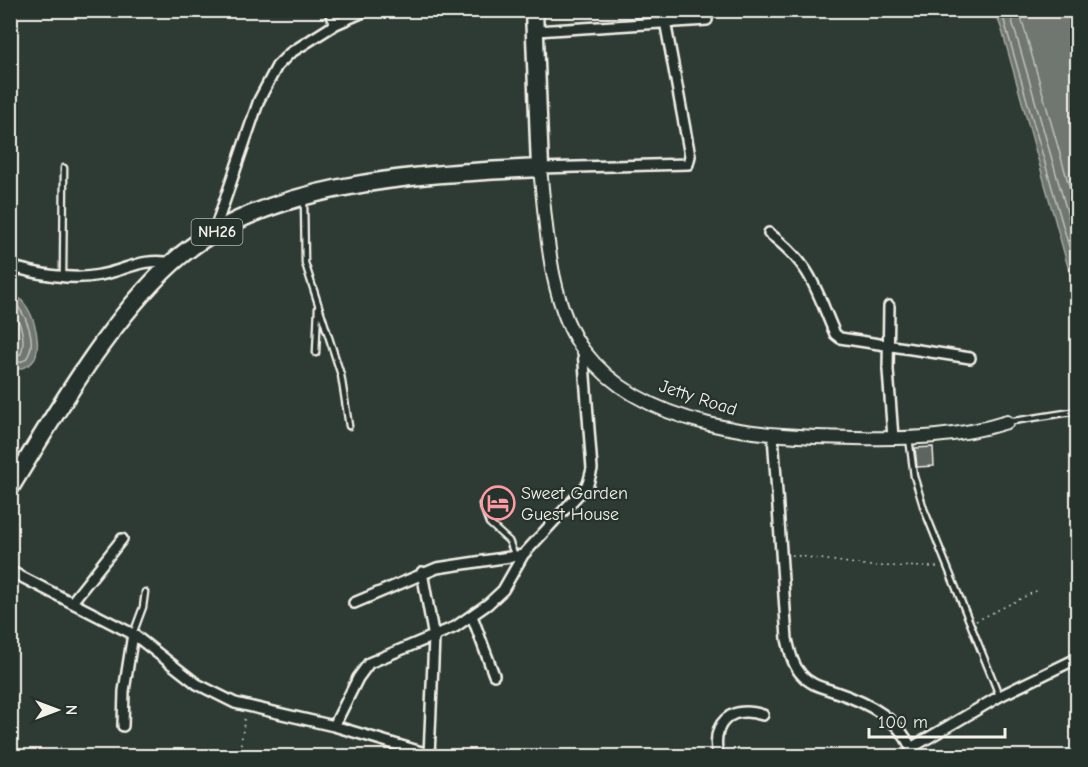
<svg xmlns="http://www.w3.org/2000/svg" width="1088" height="767" font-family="'Comic Neue',sans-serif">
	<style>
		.water { fill: #6f7770; stroke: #a4a8a0; stroke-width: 1.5 }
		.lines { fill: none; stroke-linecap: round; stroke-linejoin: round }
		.shore { stroke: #bfc0b8; stroke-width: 1.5 }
		.building { fill: #5c655e; stroke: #f4f1e8; stroke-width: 1.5 }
		.lane-casing { stroke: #f4f1e8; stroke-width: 9 }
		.street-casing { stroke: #f4f1e8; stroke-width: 14 }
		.secondary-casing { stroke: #f4f1e8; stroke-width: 16 }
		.highway-casing { stroke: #f4f1e8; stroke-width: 21 }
		.path { stroke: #f4f1e8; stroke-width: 1.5; stroke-dasharray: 1.5 4.5; stroke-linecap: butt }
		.lane { stroke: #26332d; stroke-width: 4.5 }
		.street { stroke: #26332d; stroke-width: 9 }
		.secondary { stroke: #26332d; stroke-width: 12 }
		.highway { stroke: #26332d; stroke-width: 16 }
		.labels { text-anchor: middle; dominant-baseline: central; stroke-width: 4.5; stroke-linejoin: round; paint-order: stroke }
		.shield { fill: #26332d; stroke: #b6b8b0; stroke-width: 1.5 }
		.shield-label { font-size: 16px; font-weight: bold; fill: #f4f1e8 }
		.street-label { font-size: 18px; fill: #f4f1e8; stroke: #26332d }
		.poi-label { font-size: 18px; fill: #f4f1e8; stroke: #26332d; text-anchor: start }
	</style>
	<rect width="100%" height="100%" fill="#2e3b34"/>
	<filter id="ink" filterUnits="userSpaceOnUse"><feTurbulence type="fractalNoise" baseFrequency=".0167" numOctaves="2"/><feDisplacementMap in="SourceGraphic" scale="12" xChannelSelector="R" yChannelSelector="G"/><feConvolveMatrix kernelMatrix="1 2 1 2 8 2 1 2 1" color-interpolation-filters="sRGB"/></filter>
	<g filter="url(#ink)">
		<path class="water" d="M995,11H1077V299L1002,30Z
			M10,293C31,299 44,341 34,360C29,367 21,368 13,371H10Z"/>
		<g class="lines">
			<path class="shore" d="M1001,10L1078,278
				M1009,10L1078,250
				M1019,10L1078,217
				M10,298C25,311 40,343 25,360L10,365
				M10,308C21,320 26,339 21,354L10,357"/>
		</g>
		<path class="building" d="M933,447L934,466L917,467L915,448Z"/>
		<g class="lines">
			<g class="lane-casing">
				<path id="lane" d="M304,200L305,263L341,375L349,426
					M63,275L64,168
					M316,353L318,307
					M1007,422L1078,411
					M909,438L914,476L924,509L999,695
					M482,504L489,523L509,541L515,556
					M133,634L143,607L145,592"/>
			</g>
			<g class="street-casing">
				<path id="street" d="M329,10L336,24
					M536,31L707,20
					M540,168L688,164L690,156L663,10
					M214,232L259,100L277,66L290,53L336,24L368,10
					M769,233C813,267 814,286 835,334L840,338L970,358
					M10,266C36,274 73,281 100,275C128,270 141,257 173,263
					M889,306L888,370L893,438
					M773,435L787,639C790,651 792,664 801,674C809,684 821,687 833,691C869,703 902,719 914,756
					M10,571L133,634L197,684L235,703L334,726L435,756
					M422,572L434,638L429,756
					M72,602L122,539
					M354,603L437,568L523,555
					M472,616L494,675
					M123,726L124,691L133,634
					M334,726L358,678L369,663L455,627L488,604L503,590L523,555L588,484L592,469L583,350
					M911,748L1000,696L1076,659
					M718,756C711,723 730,705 763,715"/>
			</g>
			<g class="secondary-casing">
				<path id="secondary" d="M540,168C546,224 549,305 584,351C644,430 764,437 855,438C908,439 957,438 1007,422"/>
			</g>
			<g class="highway-casing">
				<path id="highway" d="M10,488C56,413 107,323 172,263C263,180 424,174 540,168L534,10"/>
			</g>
			<path class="path" d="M792,555L871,566L939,567
				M976,621L1040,589
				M239,756L245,716"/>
			<use href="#lane" class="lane"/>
			<use href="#street" class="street"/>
			<use href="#secondary" class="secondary"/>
			<use href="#highway" class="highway"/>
		</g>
	</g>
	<defs>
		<g id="hotel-ring" transform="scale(1.725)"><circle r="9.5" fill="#26332d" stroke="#ff9aa2" stroke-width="1.5"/><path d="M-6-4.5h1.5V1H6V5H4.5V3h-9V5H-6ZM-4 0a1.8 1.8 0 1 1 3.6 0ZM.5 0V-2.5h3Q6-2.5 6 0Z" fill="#ff9aa2"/></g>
	</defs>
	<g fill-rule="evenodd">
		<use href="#hotel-ring" x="498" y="503"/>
	</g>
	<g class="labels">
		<rect class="shield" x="191.5" y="219" width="51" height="26" rx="4.5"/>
		<g class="shield-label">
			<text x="217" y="232">NH26</text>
		</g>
		<g class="street-label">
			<text transform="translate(698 398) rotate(18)">Jetty Road</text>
		</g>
		<g class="poi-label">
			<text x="521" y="493">Sweet Garden<tspan x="521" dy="21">Guest House</tspan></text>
		</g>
	</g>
	<rect width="1088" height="767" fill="none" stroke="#26332d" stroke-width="36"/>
	<rect x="18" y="18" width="1052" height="731" fill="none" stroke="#f4f1e8" stroke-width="2" filter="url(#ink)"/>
	<g transform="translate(57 710) rotate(90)" stroke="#26332d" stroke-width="4.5" paint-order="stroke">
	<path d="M0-4.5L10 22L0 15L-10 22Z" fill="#f4f1e8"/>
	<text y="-9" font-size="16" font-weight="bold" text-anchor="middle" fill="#f4f1e8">N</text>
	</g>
	<path d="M869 728v9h136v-9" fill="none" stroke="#f4f1e8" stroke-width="3"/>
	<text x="878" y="728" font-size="18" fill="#f4f1e8" stroke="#26332d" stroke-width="4.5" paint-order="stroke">100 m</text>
</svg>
